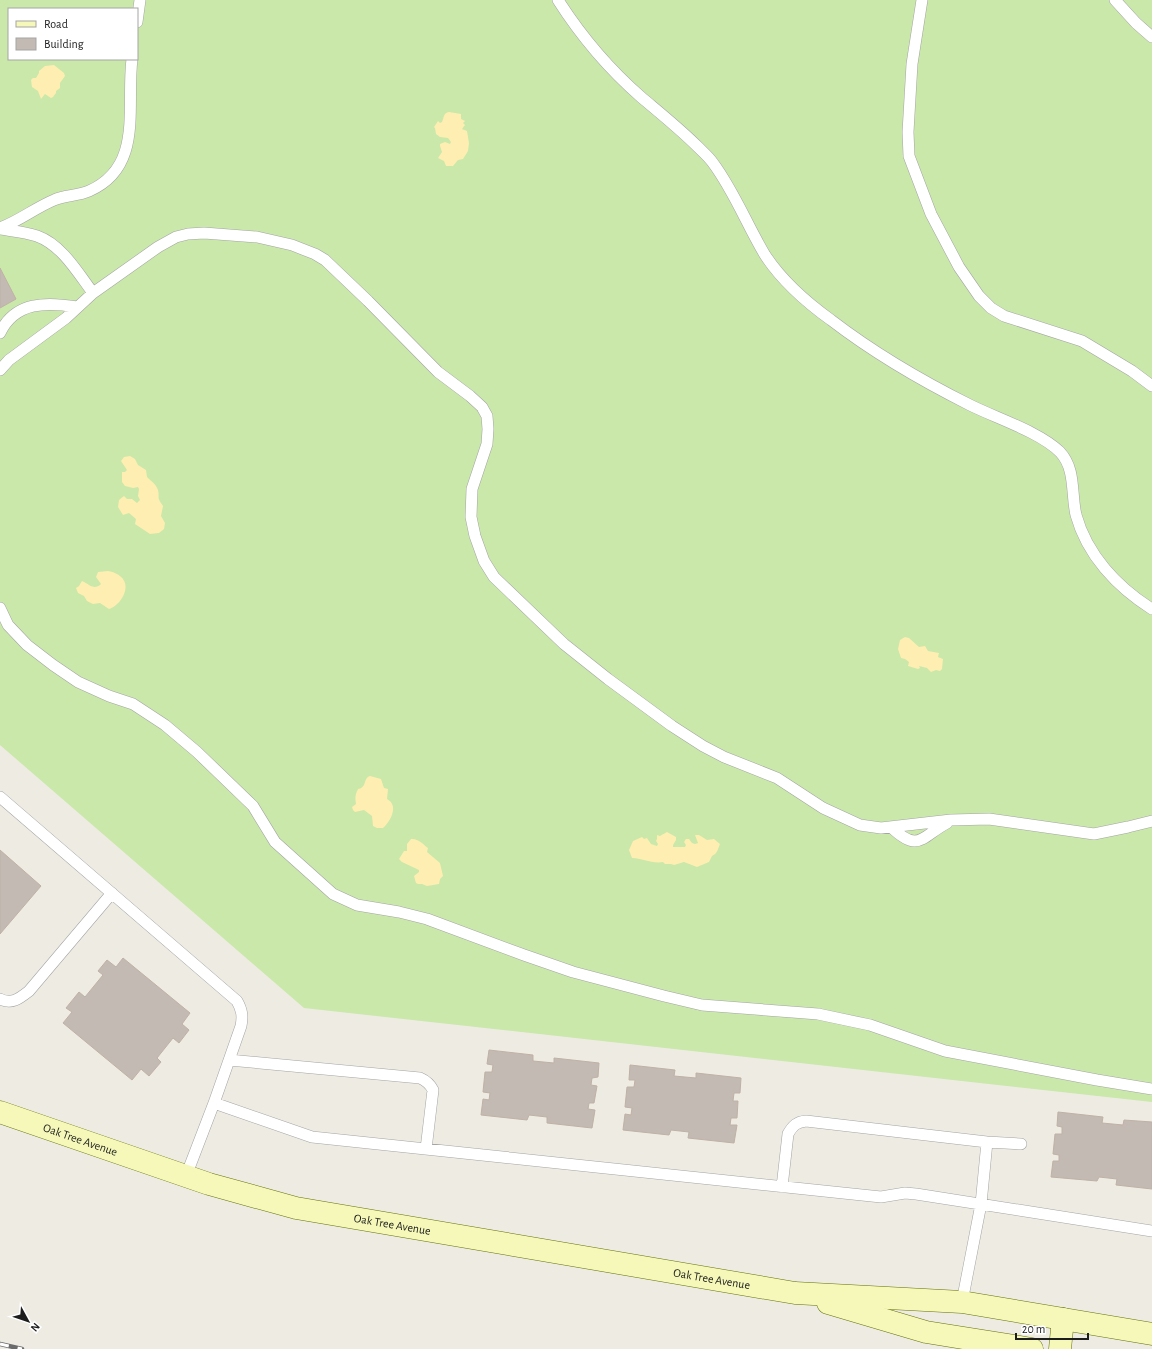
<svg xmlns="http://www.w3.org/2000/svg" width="1152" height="1349" font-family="'Alegreya Sans',sans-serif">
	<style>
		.grass { fill: #c9e8aa; fill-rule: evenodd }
		.sand { fill: #feeeb2 }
		.building { fill: #c3bab3; stroke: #c0b1a6 }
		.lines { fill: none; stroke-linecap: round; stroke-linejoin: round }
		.lane-casing { stroke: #a4a4a4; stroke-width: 12 }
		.secondary-casing { stroke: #677306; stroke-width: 23 }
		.lane { stroke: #fff; stroke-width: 11 }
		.secondary { stroke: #f5f8b8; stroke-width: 22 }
		.rail-casing { stroke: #6b6b6b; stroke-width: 4.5 }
		.rail { stroke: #fff; stroke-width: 3; stroke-dasharray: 9; stroke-linecap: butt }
		.labels { text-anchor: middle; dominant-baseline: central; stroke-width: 3; stroke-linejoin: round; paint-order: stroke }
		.street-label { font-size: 12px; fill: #1d1d1d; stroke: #fff }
	</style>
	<rect width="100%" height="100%" fill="#eeebe3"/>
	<path class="grass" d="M0,0H1152V1102L304,1008L0,745ZM9,9H137V59H9Z"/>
	<path class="sand" d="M54,65L64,73L65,76L60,83V88L56,91V93L53,97L51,98L45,94L41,99L38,91L32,87L31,80L33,78H36L39,73V71L45,66Z
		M449,112L461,114V119L465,121L463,123L465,125L462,129L467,131L469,143L468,151L463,159L458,160L453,166H446L444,161L438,158L442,152L440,146V144L445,142L450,144L451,142L448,138L440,137L436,134L435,128L434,127L438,121L440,123L442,122C444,118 443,113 449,112Z
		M130,456L135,459L138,465L146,470L147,477C151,481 156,484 158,490C160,499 156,496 163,506L161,516L165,523L164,529L159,533L150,534L135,524L136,519L129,513L123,515L118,507L119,500L124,496L127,499H132L137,503L140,500L138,496L139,489L138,487L133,488L125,486L122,482V472H125L127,470L121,461L124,457Z
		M108,571C115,572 123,576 125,583C128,593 118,607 109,609L100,603L93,604L87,601L84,596L78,593L76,588L79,586L82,581C89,584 94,591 101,584L96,577L98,572Z
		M905,637L909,638L919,647L925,646L928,651L939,653L938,657L943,659L942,669L940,671L936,670L931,672L927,668L919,666L920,668L918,669L908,666L909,662L905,659L901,658L898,649L900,640Z
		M370,776L381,779L384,788L388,789L387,799C399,805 391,821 383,828H377L373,826L372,816L364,810L355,812L353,810L352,807L356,804C355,798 355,795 358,789C367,788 363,778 370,776Z
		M667,832L676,837V840L673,845V847H685L686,845L684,842L686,839H689L692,843L695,844L698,843L695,835H699L707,840L714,839L720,844C718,849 717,854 712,856L709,862L697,867L684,862L674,865L671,864H665L663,862C652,864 642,858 632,858L629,850L633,841L642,837L644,839L647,838L651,844L657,846L658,844L656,841L657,839V835L660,836Z
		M411,839C418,838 423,844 428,848L427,852L440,863L443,876L440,879L439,884L427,886L422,884H418L416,883L414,876L419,872V870L402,862L399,859L404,851H407V844Z"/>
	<path class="building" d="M0,268L16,299L0,308Z
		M0,850L41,886L0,934Z
		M123,958L190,1013L182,1024L189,1030L179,1043L173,1038L157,1058L161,1062L149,1076L141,1069L132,1080L63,1023L72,1012L66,1008L79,992L85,997L103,975L98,971L107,960L116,967Z
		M489,1050L533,1055V1061L554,1063V1058L599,1063L598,1077L592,1078L591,1085L597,1086L594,1103H589L588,1109L595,1110L592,1128L547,1123V1117L529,1115L527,1120L481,1115L483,1099L489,1100L490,1093L483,1092L485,1072H492L493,1065L487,1064Z
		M630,1065L675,1070L674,1076L696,1078V1073L741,1078L740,1093H734L733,1101H738L737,1118H731L730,1125H737L734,1143L688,1138L689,1132L671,1130L669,1135L623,1130L625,1114L631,1115L632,1108L625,1107L627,1087H634L635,1080H629Z
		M1058,1112L1103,1117L1102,1123L1123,1125L1124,1120L1152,1122V1189L1116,1185L1117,1179L1099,1177L1097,1181L1051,1177L1053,1161H1059V1155L1053,1154L1055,1134H1062V1127L1057,1126Z"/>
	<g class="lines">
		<g class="lane-casing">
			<path id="lane" d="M558,0C581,36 609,69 641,97C660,113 680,129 698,147C703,152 709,157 713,163C734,191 747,225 765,255C782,281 806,302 831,320C874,353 922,381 970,405C996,418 1040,432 1060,452C1076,469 1071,494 1076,515C1087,555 1117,587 1152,609
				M922,0L912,64L908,132L909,156L931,214L959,267L979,296L991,308L1004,316L1082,341L1132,371L1152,386
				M1115,0L1136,23L1152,37
				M137,22L140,0
				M0,228C19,221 35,208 54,200C65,195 78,196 89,191C144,167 126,107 132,59
				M0,229C12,231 25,232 37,236C62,245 78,273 93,293L158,247L176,237L188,234L204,233L257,237L292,245L315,254L325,260L368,301L438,372L470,396L482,407L487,416L488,429L487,444L472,489L471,517L475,536L484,561L494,577L564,644L608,679L672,726L703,746L724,757L777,778L823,808L860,825L881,828L951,820L989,819L1094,834L1128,827L1152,821
				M0,333C15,301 47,302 77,307
				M0,370L9,360L66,318L93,293
				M0,608L8,625L27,645L53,665L78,682L109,696L133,704L165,725L197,752L253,806L275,842L333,894L357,905L399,912L427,919L524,955L573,972L664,996L702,1005L818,1014L870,1025L945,1051L1097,1080L1152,1089
				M0,797L237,1001C242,1010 243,1016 241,1026L214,1103L312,1137L881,1197L905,1193L916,1194L1152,1231
				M891,827C919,854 922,836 947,823
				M0,999C12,1005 20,998 29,991L112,893
				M229,1060L420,1078C427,1081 430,1084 433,1090L426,1149
				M186,1176L214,1103
				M782,1187L788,1134C793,1125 797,1122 806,1121L987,1142L1021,1144
				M962,1302L981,1204L987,1142"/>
		</g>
		<g class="secondary-casing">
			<g id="secondary">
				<path id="s1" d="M0,1112L209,1184L296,1208L795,1293L962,1302L1152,1334"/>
				<path d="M828,1303L926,1332L1032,1349"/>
				<path d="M1060,1349L1063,1319"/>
			</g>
		</g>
		<use href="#lane" class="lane"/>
		<use href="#secondary" class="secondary"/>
		<g class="rail-casing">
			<path id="rail" d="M0,1344L22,1349"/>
		</g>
		<use href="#rail" class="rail"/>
	</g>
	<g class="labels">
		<g class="street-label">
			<text stroke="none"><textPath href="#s1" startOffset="85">Oak Tree Avenue</textPath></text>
			<text stroke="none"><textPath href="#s1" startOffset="409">Oak Tree Avenue</textPath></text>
			<text stroke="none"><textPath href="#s1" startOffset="733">Oak Tree Avenue</textPath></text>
		</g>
	</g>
	<rect x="8" y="8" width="130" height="52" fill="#ffffff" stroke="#a5a5a5"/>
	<rect x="16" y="21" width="20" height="6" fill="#f5f8b8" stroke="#a5a5a5"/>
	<text x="44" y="28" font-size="12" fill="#1d1d1d">Road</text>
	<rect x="16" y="38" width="20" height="12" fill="#c3bab3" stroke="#a5a5a5"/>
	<text x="44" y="48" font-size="12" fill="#1d1d1d">Building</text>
	<g transform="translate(28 1321) rotate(130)" stroke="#ffffff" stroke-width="3" paint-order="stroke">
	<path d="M0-3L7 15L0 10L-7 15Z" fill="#1d1d1d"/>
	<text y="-6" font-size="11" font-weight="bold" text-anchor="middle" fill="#1d1d1d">N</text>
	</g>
	<path d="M1016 1333v6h72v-6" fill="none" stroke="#1d1d1d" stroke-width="2"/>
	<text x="1022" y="1333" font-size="12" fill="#1d1d1d" stroke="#ffffff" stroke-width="3" paint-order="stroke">20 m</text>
</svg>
